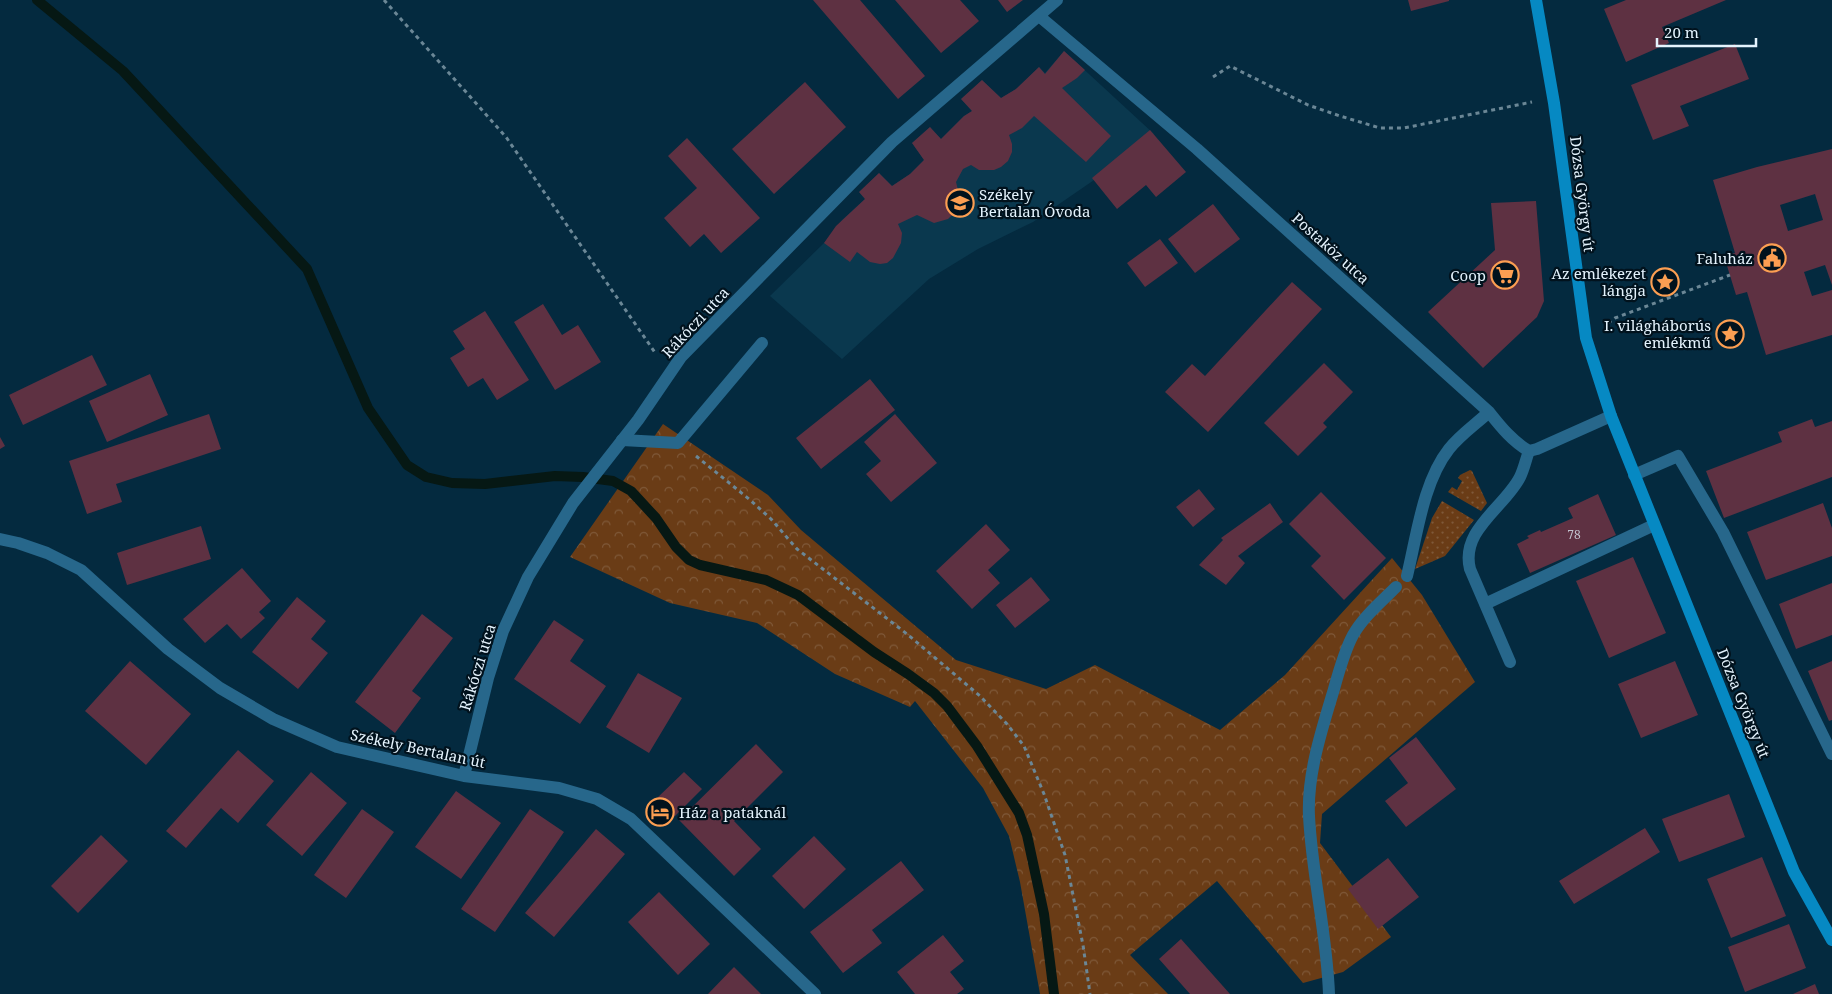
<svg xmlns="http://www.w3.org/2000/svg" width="1832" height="994" font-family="'Noto Serif',serif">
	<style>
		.built { fill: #0a384e }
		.grass { fill: url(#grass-dots) }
		.park { fill: url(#park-crowns) }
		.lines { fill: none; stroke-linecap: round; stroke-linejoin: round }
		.stream { stroke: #061814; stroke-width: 10 }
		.building { fill: #5e3142; fill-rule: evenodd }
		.path { stroke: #6b8796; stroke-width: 3; stroke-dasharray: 4 4; stroke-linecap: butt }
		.lane { stroke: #27678b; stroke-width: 12 }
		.street { stroke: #27678b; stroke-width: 12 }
		.secondary { stroke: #0689c3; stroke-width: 12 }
		.labels { text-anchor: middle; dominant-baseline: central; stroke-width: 4.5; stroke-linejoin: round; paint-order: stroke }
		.number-label { font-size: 12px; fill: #c2c2ce }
		.poi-label { font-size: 15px; fill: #e4f3fd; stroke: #01121d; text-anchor: end }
		.street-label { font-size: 15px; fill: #e4f3fd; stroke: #01121d }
	</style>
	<defs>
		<pattern id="grass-dots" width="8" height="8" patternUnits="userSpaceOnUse" patternTransform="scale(1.25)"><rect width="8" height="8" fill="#6a3c16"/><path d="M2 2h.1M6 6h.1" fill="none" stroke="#7f5939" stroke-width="1.8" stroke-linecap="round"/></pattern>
		<pattern id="park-crowns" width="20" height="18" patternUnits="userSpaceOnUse" patternTransform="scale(1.25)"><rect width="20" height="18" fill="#6a3c16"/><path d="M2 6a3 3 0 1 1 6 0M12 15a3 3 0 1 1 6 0" fill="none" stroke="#7f5939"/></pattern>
	</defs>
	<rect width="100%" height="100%" fill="#042a3f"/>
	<path class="built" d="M1064,51L1154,134L1097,178L1033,222L978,249L929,279L842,359L770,296L824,243L842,220L865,199L859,192L879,173L892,186L910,174L924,160L912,143L930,127L941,139L964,116L972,111L961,99L982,80L1001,98L1016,89L1039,67L1045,73Z"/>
	<path class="grass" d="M1470,470L1472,471L1487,503L1481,511L1448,492L1452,487L1457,490L1462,481L1458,478L1460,475Z
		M1442,501L1474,520L1445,556L1415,569L1432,518Z"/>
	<path class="park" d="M663,424L768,495L801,530L956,660L1046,689L1095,665L1220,730L1285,675L1392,558L1422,595L1475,682L1322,814L1320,843L1391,937L1343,972L1303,983L1217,881L1130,955L1168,994H1040L1020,882L1009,836L983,788L915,701L910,707L835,674L757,623L670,603L570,557Z"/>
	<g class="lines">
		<path class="stream" d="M37,0L123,71L307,269L368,408L407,465L426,477L452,483L485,484L555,476L583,477L613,481L631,491L656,518L676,547L689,560L700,565L766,580L798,595L874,652L908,674L934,693L947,706L977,746L1019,813L1027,835L1044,914L1054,994"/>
	</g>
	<path class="building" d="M813,0H860L925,76L898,99Z
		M895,0H960L979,21L941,53Z
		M998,0H1023L1007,12Z
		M1408,0H1449V1L1411,11Z
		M1626,0H1726L1662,27L1669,43L1626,62L1604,9Z
		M1735,44L1749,79L1680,106L1689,126L1653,140L1631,85Z
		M1064,51L1085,70L1077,78L1062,88L1111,136L1086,162L1034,116L1022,128L1009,135L1012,144V152L1008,161L1001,167L994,170H979L971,165L963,169L956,182L959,194L957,205L954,213L948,219L934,223L917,215L898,224L902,233L901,243L893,258L887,263L880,264L870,262L857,252L850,262L824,243L836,226L865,199L859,192L879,173L892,186L910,174L924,160L912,143L930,127L941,139L964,116L972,111L961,99L982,80L1001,98L1016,89L1039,67L1045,74Z
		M805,82L846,127L774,194L732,149Z
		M1150,130L1186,172L1156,197L1146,185L1117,209L1092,178Z
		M687,138L760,218L721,253L704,234L690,247L664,218L697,188L668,156Z
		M1832,149V285L1825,265L1804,272L1812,296L1832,290V335L1766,355L1747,292L1736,295L1724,256L1735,253L1713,180L1757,167ZM1815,194L1823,220L1788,231L1780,205Z
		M1536,201L1544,301L1537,317L1483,368L1428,312L1495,250L1491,203Z
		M1213,204L1240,239L1195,273L1168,239Z
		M1160,239L1178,263L1145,287L1127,263Z
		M1292,282L1322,309L1208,432L1165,392L1192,364L1205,376Z
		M543,304L562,335L578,325L601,362L555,390L514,322Z
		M485,311L529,380L497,400L483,378L468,387L450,358L465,349L453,331Z
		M92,355L107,385L23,425L9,395Z
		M1324,363L1353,392L1323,423L1327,427L1298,456L1264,423Z
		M150,374L168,415L107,442L89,401Z
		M870,379L895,410L821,469L796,438Z
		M209,414L221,449L116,484L122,502L87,514L69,461Z
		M895,414L937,463L891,502L866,474L881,461L864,442Z
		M1812,419L1815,427L1832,421V477L1724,518L1706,471L1782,442L1778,432Z
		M0,437L5,446L0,449Z
		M1199,489L1215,509L1193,527L1176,507Z
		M1321,492L1386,558L1344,600L1311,566L1321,556L1289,524Z
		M1598,494L1616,535L1530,573L1517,544L1529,538L1527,536L1540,530L1541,532L1573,518L1568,508Z
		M1270,503L1283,522L1238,556L1245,563L1226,585L1199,565L1223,540L1221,538Z
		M1823,503L1832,528V556L1766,580L1747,532Z
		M986,524L1010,550L988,570L1000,583L972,609L936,571Z
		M201,526L211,559L127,585L117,553Z
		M1633,557L1666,633L1609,658L1576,581Z
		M242,568L271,601L259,612L265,618L241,639L227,624L205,643L183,619Z
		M1031,577L1050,600L1015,628L996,605Z
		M1832,583V635L1796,649L1779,604Z
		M297,597L326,621L311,639L328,653L298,689L252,652Z
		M422,614L453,638L412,691L421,698L395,733L355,702Z
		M554,620L584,640L570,661L606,686L580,724L514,679Z
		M130,661L191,714L146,765L85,711Z
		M1675,661L1698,715L1641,738L1618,684Z
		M1832,661V720L1829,721L1808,671Z
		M638,673L682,698L649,753L606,727Z
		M1416,737L1456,789L1406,827L1385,801L1408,783L1389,758Z
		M756,744L783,772L734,821L761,849L734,876L679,820Z
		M238,750L274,781L238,823L221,808L186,848L166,831Z
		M311,772L347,803L302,856L266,825Z
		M684,772L702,789L674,817L656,799Z
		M456,791L501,823L461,879L415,847Z
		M1729,794L1745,837L1679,862L1662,819Z
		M362,809L394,832L346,898L314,875Z
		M530,809L564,832L495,932L461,909Z
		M1645,828L1660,852L1574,904L1559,881Z
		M596,829L625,854L554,937L525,913Z
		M101,835L128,861L78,913L51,886Z
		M814,836L846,869L804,909L772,876Z
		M1762,857L1786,916L1731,938L1707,879Z
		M1388,858L1419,897L1378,929L1348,889Z
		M901,861L924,890L872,930L882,943L843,973L810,932Z
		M659,892L710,944L678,975L628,922Z
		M1789,924L1806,968L1745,992L1728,947Z
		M943,935L964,961L950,972L964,989L957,994H915L897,972Z
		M1181,939L1230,994H1190L1159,959Z
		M734,967L761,994H708Z
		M1815,984L1819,994H1793Z"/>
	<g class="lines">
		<path class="path" d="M384,0L506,137L656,354
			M1213,77L1230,66L1308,105L1340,116L1380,128H1404L1532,102
			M1608,323L1615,318L1730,275
			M696,456L749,499L771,519L797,549L907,634L980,696L1007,724L1024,746L1044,794L1065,855L1083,945L1090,994"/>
		<path class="lane" d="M622,440L678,443L762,343
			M1485,604L1654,525
			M1510,662L1470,569C1460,530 1505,507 1520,477C1524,469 1526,459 1529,451"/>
		<path class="street" d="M1039,16L1197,149L1489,412C1501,427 1512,441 1529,451L1537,449L1611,416
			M1634,475L1678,456L1723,532L1832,754
			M0,539L18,543L47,553L81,570L168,649L220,688L273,719L337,747L464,776L559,788L597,799L631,819L815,994
			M1407,576C1417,535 1423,482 1449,449C1460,435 1476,424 1489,412
			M464,776L488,678L503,631L528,577L573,503L638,420L681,357L892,142L1057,0
			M1329,994C1327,934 1312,876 1309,816C1307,774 1322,729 1334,689C1339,671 1344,652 1353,635C1363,617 1381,602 1396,587"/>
		<path class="secondary" d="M1536,0L1554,103L1586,338L1611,416L1794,872L1832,940"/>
	</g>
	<defs>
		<g id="school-ring" transform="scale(1.4375)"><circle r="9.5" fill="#01121d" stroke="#fc9e52" stroke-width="1.5"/><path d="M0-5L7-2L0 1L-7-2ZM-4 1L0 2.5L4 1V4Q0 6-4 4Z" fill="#fc9e52"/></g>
		<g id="civic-ring" transform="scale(1.4375)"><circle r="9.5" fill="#01121d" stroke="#fc9e52" stroke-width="1.5"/><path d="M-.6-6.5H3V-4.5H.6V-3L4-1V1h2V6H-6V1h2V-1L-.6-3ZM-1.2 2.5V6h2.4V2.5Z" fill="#fc9e52"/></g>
		<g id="supermarket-ring" transform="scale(1.4375)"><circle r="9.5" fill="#01121d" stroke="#fc9e52" stroke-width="1.5"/><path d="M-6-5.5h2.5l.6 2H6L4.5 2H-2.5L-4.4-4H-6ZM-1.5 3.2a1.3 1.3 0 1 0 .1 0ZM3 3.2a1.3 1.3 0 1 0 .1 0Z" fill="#fc9e52"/></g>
		<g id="sight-ring" transform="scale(1.4375)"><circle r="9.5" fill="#01121d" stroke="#fc9e52" stroke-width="1.5"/><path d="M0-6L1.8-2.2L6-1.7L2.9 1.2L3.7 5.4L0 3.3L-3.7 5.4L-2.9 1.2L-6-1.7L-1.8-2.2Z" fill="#fc9e52"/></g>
		<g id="hotel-ring" transform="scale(1.4375)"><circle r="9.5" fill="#01121d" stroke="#fc9e52" stroke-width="1.5"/><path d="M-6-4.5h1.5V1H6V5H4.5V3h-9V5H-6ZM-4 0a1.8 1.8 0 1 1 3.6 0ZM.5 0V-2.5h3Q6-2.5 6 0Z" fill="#fc9e52"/></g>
	</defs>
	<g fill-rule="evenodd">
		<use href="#school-ring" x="960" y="203"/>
		<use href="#civic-ring" x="1772" y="258"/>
		<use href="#supermarket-ring" x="1505" y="275"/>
		<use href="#sight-ring" x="1665" y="282"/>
		<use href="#sight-ring" x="1730" y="334"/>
		<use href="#hotel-ring" x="660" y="812"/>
	</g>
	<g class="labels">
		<g class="number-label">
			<text x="1574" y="534">78</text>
		</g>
		<g class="poi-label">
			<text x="979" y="194" text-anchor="start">Székely<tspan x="979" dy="17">Bertalan Óvoda</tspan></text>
			<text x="1753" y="258">Faluház</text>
			<text x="1646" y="273">Az emlékezet<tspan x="1646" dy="17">lángja</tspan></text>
			<text x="1486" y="275">Coop</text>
			<text x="1711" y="325">I. világháborús<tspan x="1711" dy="17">emlékmű</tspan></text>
			<text x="679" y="812" text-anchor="start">Ház a pataknál</text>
		</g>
		<g class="street-label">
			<text transform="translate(1583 194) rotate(83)">Dózsa György út</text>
			<text transform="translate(1331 248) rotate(42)">Postaköz utca</text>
			<text transform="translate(695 322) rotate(-47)">Rákóczi utca</text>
			<text transform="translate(477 667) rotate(-73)">Rákóczi utca</text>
			<text transform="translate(1744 703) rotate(68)">Dózsa György út</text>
			<text transform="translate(418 748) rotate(12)">Székely Bertalan út</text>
		</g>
	</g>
	<path d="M1657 38v8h99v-8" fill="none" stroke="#e4f3fd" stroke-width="2.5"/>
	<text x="1664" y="38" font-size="15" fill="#e4f3fd" stroke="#01121d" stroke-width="4" paint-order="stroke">20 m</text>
</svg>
